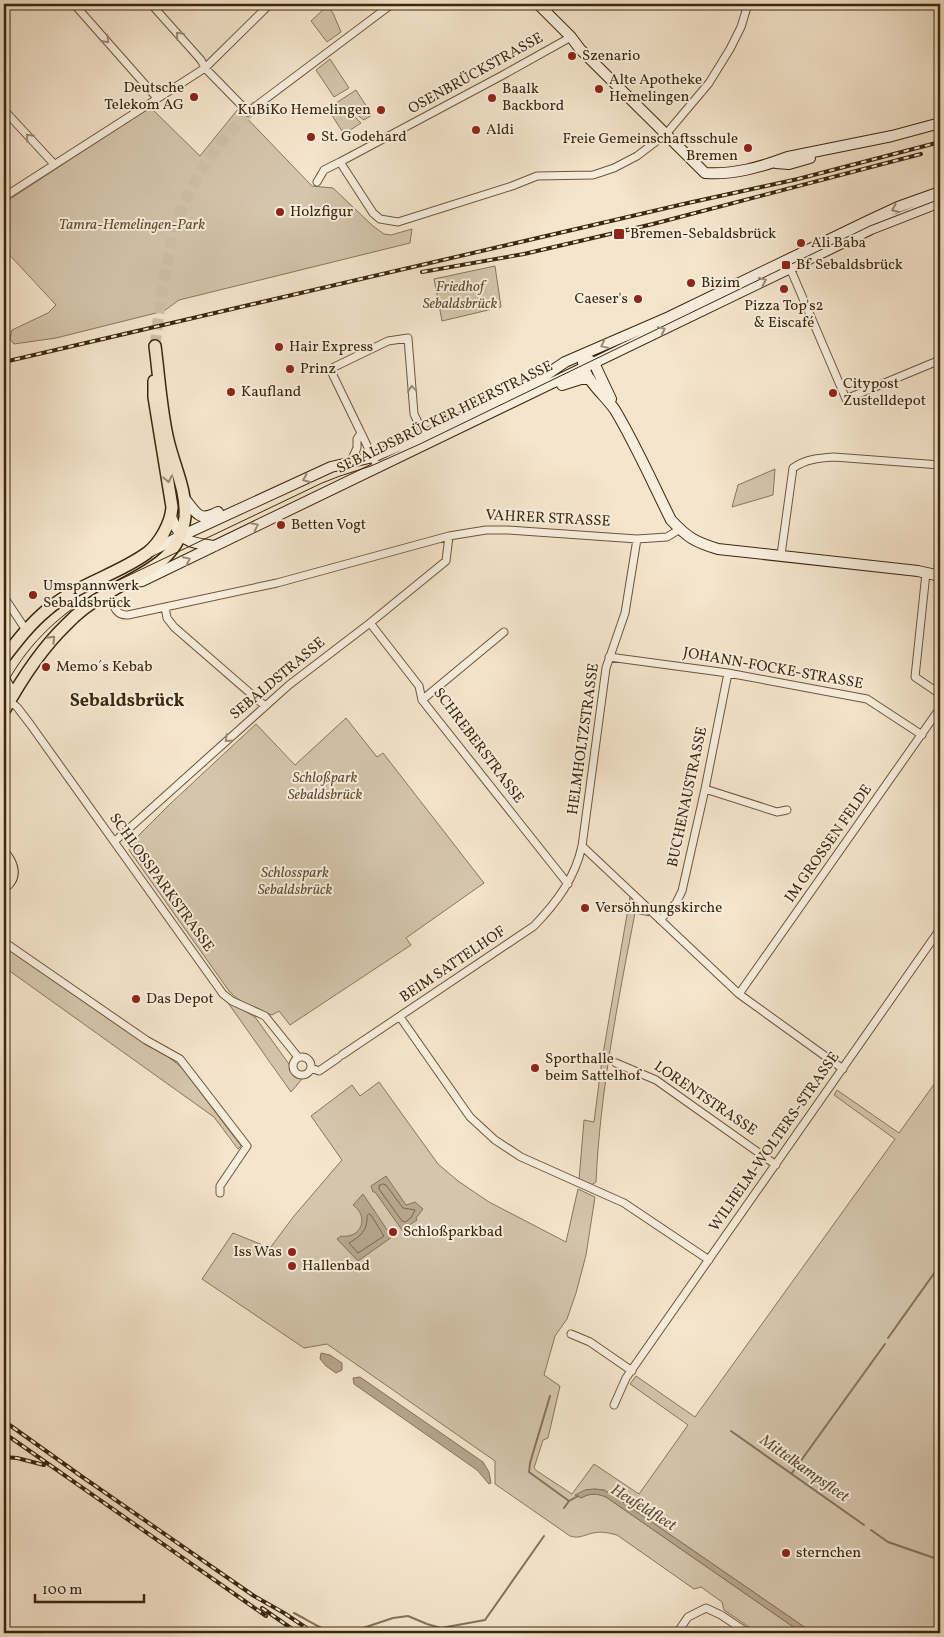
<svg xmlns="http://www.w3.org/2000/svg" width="944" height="1637" font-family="Vollkorn,serif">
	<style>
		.green { fill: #d5c5ac; stroke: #88765c }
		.water { fill: #b6a48b; stroke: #857259 }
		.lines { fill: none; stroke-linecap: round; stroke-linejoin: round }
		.shore { stroke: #78664c; stroke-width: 1 }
		.stream { stroke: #857259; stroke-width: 2 }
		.primary-tunnel { stroke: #d0bfa6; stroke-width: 11; stroke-dasharray: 11 5.5; stroke-linecap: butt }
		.street-casing { stroke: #6a563d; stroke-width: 9 }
		.secondary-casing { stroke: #3b270d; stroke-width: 12 }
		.primary-casing { stroke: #3b270d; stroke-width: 14 }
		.street { stroke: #f8eede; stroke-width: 7 }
		.secondary { stroke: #f8eede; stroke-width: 10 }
		.primary { stroke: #f5e5cc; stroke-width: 11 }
		.tram { stroke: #3b270d; stroke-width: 1 }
		.rail-casing { stroke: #3b270d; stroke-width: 4 }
		.rail { stroke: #f8eede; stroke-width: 2; stroke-dasharray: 5.5; stroke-linecap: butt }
		.oneway { stroke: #9a8a76 }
		.oneway2 { stroke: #98866c }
		.poi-dot { fill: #8f2418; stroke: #f8eede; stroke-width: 2 }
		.labels { text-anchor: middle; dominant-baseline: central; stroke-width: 4; stroke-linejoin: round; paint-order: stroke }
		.poi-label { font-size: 15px; fill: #3b270d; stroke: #f8eede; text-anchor: start }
		.street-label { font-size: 15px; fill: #3b270d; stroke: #f8eede }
		.park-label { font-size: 15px; font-style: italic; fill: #624e35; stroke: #f8eede }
		.water-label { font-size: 16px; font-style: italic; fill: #604c33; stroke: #f8eede }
		.quarter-label { font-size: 18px; font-weight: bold; fill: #3b270d; stroke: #f8eede }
	</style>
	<rect width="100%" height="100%" fill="#f5e5cc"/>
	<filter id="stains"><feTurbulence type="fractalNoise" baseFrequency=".004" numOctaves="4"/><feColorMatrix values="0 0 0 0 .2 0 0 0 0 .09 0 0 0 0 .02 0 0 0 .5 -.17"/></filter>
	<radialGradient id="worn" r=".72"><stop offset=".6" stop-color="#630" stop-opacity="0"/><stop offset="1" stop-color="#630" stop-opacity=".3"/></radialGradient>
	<path class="green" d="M327,6L333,13L341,32L327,42L311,21Z
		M330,59L349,88L334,97L316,70Z
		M356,90L372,115L364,120L351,110L333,105Z
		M150,107L200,156L238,109L312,186L333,188L373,226L384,234L391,235L412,229L410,243L179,300L164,311L56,338L14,344L10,339L12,330L48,313L56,305L4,249V203Z
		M339,109L351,113L361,123L344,134L329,111Z
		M495,266L501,307L442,321L434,279Z
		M775,469L773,495L732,507L738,485Z
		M346,718L377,757L383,753L484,883L406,938L411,945L290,1025L279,1011L272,1015C256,1009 241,1004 229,991L129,850L135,839L170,804L256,724L295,765Z
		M630,897L643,909L649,916L635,913C618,1001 600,1092 596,1182L591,1185L579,1180L584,1120L594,1122L602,1060Z
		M4,946L148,1046C161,1052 171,1058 182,1068L241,1146L238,1149L214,1117L4,967Z
		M226,1000L255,1017L289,1064L291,1070L302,1079L291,1092Z
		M940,1076V1633H813L614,1496L604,1490L594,1489L581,1498C590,1493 596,1493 606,1497L802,1633H758L724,1610L722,1602L701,1587L694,1589L617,1535C609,1533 602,1531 593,1533C584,1535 579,1539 570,1536L495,1484V1461L327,1344L304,1348L202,1279L233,1233L270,1248L294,1216L342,1160L311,1116L352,1085L360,1096L379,1082L438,1164L458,1181L489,1202L566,1242L578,1189L595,1197L586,1255L576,1293L567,1319L555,1336L544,1375L560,1386L548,1438L543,1440L534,1468L537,1471L572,1494L594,1464L639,1494L688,1425L630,1384L636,1376L695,1417L895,1139L834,1095L837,1090L899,1133Z"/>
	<path class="water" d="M386,1176L406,1205L415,1202L423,1209L416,1218L417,1220L402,1230L375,1192H373L371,1186Z
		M363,1194L392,1237L358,1261L337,1239L341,1236C361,1239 370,1217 353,1205Z
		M321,1353L330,1355L342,1363V1370L336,1373L326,1366L320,1359Z
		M360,1377L483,1462L489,1472L491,1483L489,1484L477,1470L354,1384L353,1378Z
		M594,1489L604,1490L614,1496L813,1633H802L606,1497C596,1493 590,1493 581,1498L575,1495L585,1490Z"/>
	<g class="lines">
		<path class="shore" d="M383,1184L386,1185L403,1208L415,1210L411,1218L405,1222L402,1221L379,1189V1186Z
			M369,1214L371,1215L384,1236L358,1253L349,1243C360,1237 368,1230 367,1216Z"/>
		<path class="stream" d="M888,1338L940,1265
			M550,1396L530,1463L529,1472L569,1501
			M731,1431L864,1525
			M792,1473L885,1344
			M564,1508L569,1501L578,1496
			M871,1530L888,1542L940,1560
			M294,1613C308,1620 320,1629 335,1633
			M348,1633L393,1618L408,1616L427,1624L441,1628L485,1620L544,1536"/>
		<path class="primary-tunnel" d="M155,346C158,317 162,289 168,260C170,250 171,240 174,230C189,182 220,138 257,105"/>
		<g class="street-casing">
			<path id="street" d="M74,4L157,98
				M151,4L201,60L205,68L248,112L392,4
				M494,5L496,4
				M4,110L54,164
				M340,162L503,75L571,37
				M317,182L324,170L340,162L373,213L380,219L398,222L512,186L537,176L593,175L614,168L637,156L666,134L709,83L730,49L741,27L748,4
				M4,197L205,68L270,4
				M790,268L846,399L940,360
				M351,461L357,448V439L361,433
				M378,468L330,369L388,341L408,338L414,414L424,435
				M781,555L793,468C806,459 819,458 834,457L940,465
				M926,573L915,677L940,694
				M109,592C113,603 114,616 128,615L277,583L449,536L486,530H507L637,539L667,537L680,529
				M4,597L26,630
				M165,607L167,618L174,627L265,706
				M370,623L419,686L422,700L568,884
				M609,657L728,673L867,699L922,735
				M422,700L504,632
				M9,701L17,707L30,724L223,994L232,1001L265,1016L298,1057
				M705,789L777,812L787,810
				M115,841L289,685L370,623L446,561L449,536
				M582,846L739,994L843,1069
				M660,920L676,903L682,891L705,789L728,673
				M4,942L146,1040L180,1059L247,1146L220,1186V1193
				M739,994L940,708
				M400,1017L470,1117L495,1140L521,1157L624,1203L709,1260
				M342,1055L534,926C557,902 575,878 582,846L606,668L625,613L637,539
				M293 1066a9 9 0 1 1 18 0a9 9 0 1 1-18 0Z
				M616,1063L656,1080L776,1165
				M311,1068L319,1071L338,1058
				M571,1334L590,1342L632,1371
				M614,1405L626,1378L940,929
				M677,1633L688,1617L706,1608L721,1615L748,1633"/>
		</g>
		<g class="secondary-casing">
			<path id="secondary" d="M538,4L571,37L580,49L705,173C734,175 761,167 788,157L892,136L940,123
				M776,163L789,164L810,158
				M589,360L594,363L611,399
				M583,363C586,382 605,395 615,410C636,445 653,484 671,520C688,538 695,542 718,549L918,571L940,576
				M562,385L581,379H590
				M185,499C197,514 199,522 218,512
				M171,517C182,544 190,542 215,546
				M151,551L181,536L331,467L373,457L424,435L518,391L543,377L565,362L669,317L870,220L898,207L940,192
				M127,583L142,581L871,229L940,202
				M4,678L13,695"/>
		</g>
		<g class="primary-casing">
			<path id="primary" d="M4,658C17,641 30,624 47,610C77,584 117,575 147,553C160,543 171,523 172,507L154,397V381
				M4,711C21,680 40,650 66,625C78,612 92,602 108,593C140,573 180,562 185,517C187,491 174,466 168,440C161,411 159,376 155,346"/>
		</g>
		<use href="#street" class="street"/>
		<use href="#secondary" class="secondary"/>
		<use href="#primary" class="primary"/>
		<path class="tram" d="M4,689C8,682 11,675 16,668C41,629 78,601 119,580L322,483L340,476L371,466L420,444L870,226L940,199
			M4,845C20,860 26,881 4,894
			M4,883C10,874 12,862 6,852"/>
		<g class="rail-casing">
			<path id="rail" d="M422,272L524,254L653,224L921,154
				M4,362L688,203L798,179L940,142
				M4,1421L81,1476L254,1596L284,1613L314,1633
				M4,1433L266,1616
				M4,1457L17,1458L44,1465
				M262,1608L298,1633"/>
		</g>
		<use href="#rail" class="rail"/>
	</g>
	<defs><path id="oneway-chevron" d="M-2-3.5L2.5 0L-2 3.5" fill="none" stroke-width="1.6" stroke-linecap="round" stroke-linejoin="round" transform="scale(1.25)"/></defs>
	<g class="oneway">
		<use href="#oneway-chevron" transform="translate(179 35) rotate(-131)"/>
		<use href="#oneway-chevron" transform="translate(106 40) rotate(48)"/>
		<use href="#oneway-chevron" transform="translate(29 137) rotate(-133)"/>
		<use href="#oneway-chevron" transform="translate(895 209) rotate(157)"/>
		<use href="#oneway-chevron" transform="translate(763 281) rotate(-25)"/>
		<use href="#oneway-chevron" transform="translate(662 330) rotate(-26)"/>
		<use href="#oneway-chevron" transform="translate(604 345) rotate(154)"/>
		<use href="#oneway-chevron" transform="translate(412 389) rotate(-95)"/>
		<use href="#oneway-chevron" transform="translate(306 479) rotate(156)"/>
		<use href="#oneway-chevron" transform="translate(255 526) rotate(-26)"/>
		<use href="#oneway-chevron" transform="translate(187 560) rotate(-26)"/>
		<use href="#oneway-chevron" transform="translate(228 739) rotate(138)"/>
	</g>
	<g class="oneway2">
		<use href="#oneway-chevron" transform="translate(168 479) rotate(79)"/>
		<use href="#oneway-chevron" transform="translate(52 639) rotate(-46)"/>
	</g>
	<g class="poi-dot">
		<circle cx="572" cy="56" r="5"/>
		<circle cx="599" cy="89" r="5"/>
		<circle cx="194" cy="97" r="5"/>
		<circle cx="492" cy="98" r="5"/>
		<circle cx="381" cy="110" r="5"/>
		<circle cx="476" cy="130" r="5"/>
		<circle cx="311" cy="137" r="5"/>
		<circle cx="748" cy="148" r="5"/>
		<circle cx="280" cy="212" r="5"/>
		<rect x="613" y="228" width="12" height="12" rx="2.5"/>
		<circle cx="801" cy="243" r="5"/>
		<rect x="781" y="260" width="10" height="10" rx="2.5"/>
		<circle cx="691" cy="283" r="5"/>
		<circle cx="784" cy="289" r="5"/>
		<circle cx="638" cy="299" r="5"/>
		<circle cx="279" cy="347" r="5"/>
		<circle cx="290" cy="369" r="5"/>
		<circle cx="231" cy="392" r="5"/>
		<circle cx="833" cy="393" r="5"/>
		<circle cx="281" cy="525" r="5"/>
		<circle cx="33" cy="595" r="5"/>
		<circle cx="46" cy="667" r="5"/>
		<circle cx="585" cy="908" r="5"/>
		<circle cx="136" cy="999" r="5"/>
		<circle cx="535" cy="1068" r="5"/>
		<circle cx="393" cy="1232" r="5"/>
		<circle cx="292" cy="1252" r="5"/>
		<circle cx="292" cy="1266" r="5"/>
		<circle cx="786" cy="1553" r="5"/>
	</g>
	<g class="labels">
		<g class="poi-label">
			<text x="582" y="56">Szenario</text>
			<text x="609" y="80">Alte Apotheke<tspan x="609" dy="17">Hemelingen</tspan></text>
			<text x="184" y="88" text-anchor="end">Deutsche<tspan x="184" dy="17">Telekom AG</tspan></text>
			<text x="502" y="89">Baalk<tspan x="502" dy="17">Backbord</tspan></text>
			<text x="371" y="110" text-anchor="end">KuBiKo Hemelingen</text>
			<text x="486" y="130">Aldi</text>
			<text x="321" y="137">St. Godehard</text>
			<text x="738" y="139" text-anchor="end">Freie Gemeinschaftsschule<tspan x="738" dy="17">Bremen</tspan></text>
			<text x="290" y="212">Holzfigur</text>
			<text x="630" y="234">Bremen-Sebaldsbrück</text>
			<text x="811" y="243">Ali Baba</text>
			<text x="796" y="265">Bf Sebaldsbrück</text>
			<text x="701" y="283">Bizim</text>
			<text x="628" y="299" text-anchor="end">Caeser's</text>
			<text x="784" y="306" text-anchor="middle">Pizza Top's2<tspan x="784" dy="17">&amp; Eiscafé</tspan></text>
			<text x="289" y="347">Hair Express</text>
			<text x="300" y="369">Prinz</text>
			<text x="843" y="384">Citypost<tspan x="843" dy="17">Zustelldepot</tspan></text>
			<text x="241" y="392">Kaufland</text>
			<text x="291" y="525">Betten Vogt</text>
			<text x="43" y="586">Umspannwerk<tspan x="43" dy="17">Sebaldsbrück</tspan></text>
			<text x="56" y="667">Memo´s Kebab</text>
			<text x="595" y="908">Versöhnungskirche</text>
			<text x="146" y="999">Das Depot</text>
			<text x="545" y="1059">Sporthalle<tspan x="545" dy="17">beim Sattelhof</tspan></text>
			<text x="403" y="1232">Schloßparkbad</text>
			<text x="282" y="1252" text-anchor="end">Iss Was</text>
			<text x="302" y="1266">Hallenbad</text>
			<text x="796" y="1553">sternchen</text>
		</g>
		<g class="street-label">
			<text transform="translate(476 74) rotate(-29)">OSENBRÜCKSTRASSE</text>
			<text transform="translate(445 418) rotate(-26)">SEBALDSBRÜCKER HEERSTRASSE</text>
			<text transform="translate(548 519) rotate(3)">VAHRER STRASSE</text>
			<text transform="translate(773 669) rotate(10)">JOHANN-FOCKE-STRASSE</text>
			<text transform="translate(278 679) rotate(-40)">SEBALDSTRASSE</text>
			<text transform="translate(584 739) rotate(-82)">HELMHOLTZSTRASSE</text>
			<text transform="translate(478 746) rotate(53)">SCHREBERSTRASSE</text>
			<text transform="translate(688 797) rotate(-78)">BUCHENAUSTRASSE</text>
			<text transform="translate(829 844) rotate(-55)">IM GROSSEN FELDE</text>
			<text transform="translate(161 883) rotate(54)">SCHLOSSPARKSTRASSE</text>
			<text transform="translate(453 965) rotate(-34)">BEIM SATTELHOF</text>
			<text transform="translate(705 1099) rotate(34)">LORENTSTRASSE</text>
			<text transform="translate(775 1142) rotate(-55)">WILHELM-WOLTERS-STRASSE</text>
		</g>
		<g class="park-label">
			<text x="132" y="225">Tamra-Hemelingen-Park</text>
			<text x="460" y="287">Friedhof<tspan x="460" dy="17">Sebaldsbrück</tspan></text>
			<text x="325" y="778">Schloßpark<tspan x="325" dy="17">Sebaldsbrück</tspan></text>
			<text x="295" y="873">Schlosspark<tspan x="295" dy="17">Sebaldsbrück</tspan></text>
		</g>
		<g class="water-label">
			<text transform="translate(804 1469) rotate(35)">Mittelkampsfleet</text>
			<text transform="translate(643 1508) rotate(32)">Heufeldfleet</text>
		</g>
		<g class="quarter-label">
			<text x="127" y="701">Sebaldsbrück</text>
		</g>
	</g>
	<rect width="944" height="1637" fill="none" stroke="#f5e5cc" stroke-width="20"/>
	<rect x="5" y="5" width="934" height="1627" fill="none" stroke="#3b270d" stroke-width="2.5"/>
	<rect x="10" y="10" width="924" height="1617" fill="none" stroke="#3b270d"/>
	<path d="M35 1594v8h109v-8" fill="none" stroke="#3b270d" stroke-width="2.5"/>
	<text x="42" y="1594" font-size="15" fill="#3b270d" stroke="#f8eede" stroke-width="4" paint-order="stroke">100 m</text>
	<rect width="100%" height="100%" filter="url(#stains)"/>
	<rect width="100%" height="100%" fill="url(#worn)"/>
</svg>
